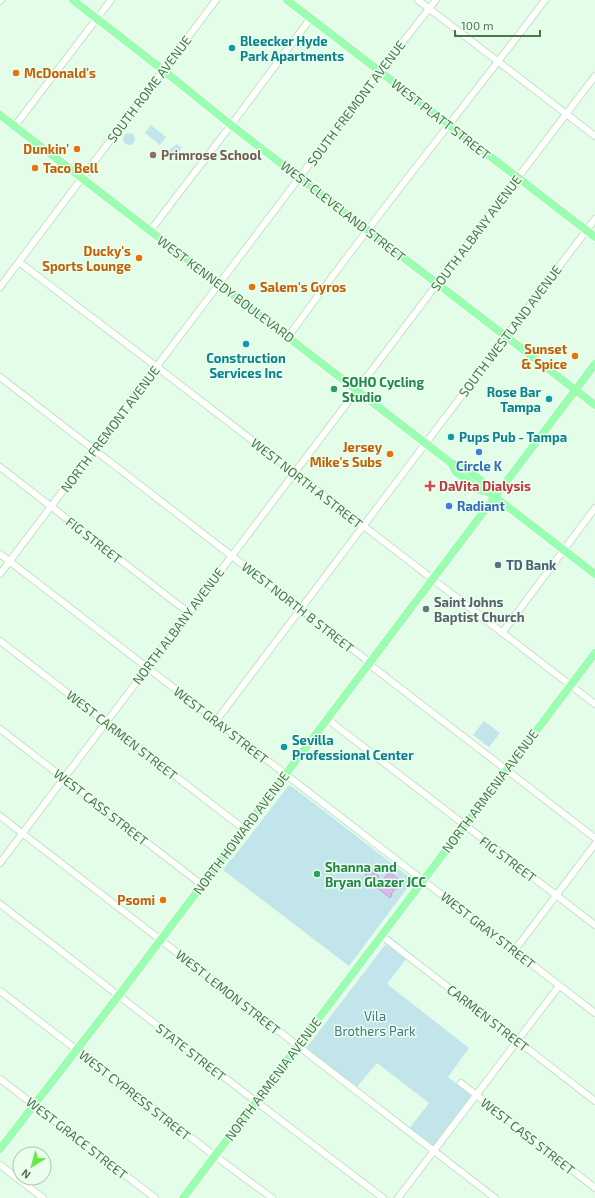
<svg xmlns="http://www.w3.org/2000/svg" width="595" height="1198" font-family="'Exo 2',sans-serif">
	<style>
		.green { fill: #c2e4eb }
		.water { fill: #dab8e7; stroke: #c99ed9 }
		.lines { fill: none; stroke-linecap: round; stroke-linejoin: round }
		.minor-casing { stroke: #c3e4c4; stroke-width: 8 }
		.major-casing { stroke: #fff; stroke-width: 10 }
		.minor { stroke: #fff; stroke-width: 6 }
		.major { stroke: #9bfdaf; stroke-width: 8 }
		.culture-dot { fill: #0f9aa8; stroke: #ebffef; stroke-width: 1.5 }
		.food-dot { fill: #e8710a; stroke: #ebffef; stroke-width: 1.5 }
		.education-dot { fill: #8d6e63; stroke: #ebffef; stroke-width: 1.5 }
		.leisure-dot { fill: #2e9e5b; stroke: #ebffef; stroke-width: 1.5 }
		.shop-dot { fill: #3f7fe0; stroke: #ebffef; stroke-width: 1.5 }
		.health-dot { fill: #e0444e; stroke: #ebffef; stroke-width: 1.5 }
		.service-dot { fill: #5c6f8a; stroke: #ebffef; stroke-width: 1.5 }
		.worship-dot { fill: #6b7280; stroke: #ebffef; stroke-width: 1.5 }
		.labels { text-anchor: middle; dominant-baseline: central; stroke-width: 3; stroke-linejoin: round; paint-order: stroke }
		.culture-label { font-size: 13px; font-weight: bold; fill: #0d838f; stroke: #ebffef; text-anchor: start }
		.food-label { font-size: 13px; font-weight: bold; fill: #c56008; stroke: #ebffef; text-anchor: end }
		.street-label { font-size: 13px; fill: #4c7649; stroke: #ebffef }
		.education-label { font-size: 13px; font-weight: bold; fill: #785e54; stroke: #ebffef; text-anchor: start }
		.leisure-label { font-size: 13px; font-weight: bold; fill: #27864d; stroke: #ebffef; text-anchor: start }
		.shop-label { font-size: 13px; font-weight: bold; fill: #366cbe; stroke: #ebffef }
		.health-label { font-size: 13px; font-weight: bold; fill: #be3a42; stroke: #ebffef; text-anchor: start }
		.service-label { font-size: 13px; font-weight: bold; fill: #4e5e75; stroke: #ebffef; text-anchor: start }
		.worship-label { font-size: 13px; font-weight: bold; fill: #5b616d; stroke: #ebffef; text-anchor: start }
		.park-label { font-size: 13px; fill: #467688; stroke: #ebffef }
	</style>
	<rect width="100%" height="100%" fill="#e4fde9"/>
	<path class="green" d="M151,125L166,137L160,145L145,133Z
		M123 139a6 6 0 1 1 12 0a6 6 0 1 1-12 0Z
		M177,144L182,148L172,161L166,157L168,151Z
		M484,721L500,733L489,747L473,735Z
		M289,785L294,788L412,879L411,883L349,966L223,870L229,861L233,858Z
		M385,945H388L407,958L387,984L469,1048L448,1077L472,1096L436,1144L433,1145L430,1144L409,1129L429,1103L377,1063L356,1088L310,1052L307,1047Z"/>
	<path class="water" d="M370,871L379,876L373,885C369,882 364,880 366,874Z
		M389,872L401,881L391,894L392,896L390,898L376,887L378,885L379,886Z"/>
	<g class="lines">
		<g class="minor-casing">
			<path id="minor" d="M418,0L595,136
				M0,1L1,0
				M14,127L111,0
				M150,231L231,125L310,19
				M19,262L157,367L595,704
				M0,287L216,0
				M288,337C370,222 460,113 545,0
				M0,377L364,658L374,668L595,838
				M0,467L189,613
				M0,554L595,1013
				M0,574L379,72L436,0
				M502,633L595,508
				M0,641L244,829
				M327,719L595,925
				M216,721L595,219
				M0,729L202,885
				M0,816L495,1198
				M0,863L437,284L595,76
				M0,904L250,1097L383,1198
				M382,936L595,1101
				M514,951L595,844
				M0,991L215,1156L272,1198
				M0,1079L155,1198
				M461,1083L595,1188
				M0,1165L43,1198
				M398,1198L559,986"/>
		</g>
		<g class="major-casing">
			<path id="major" d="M73,0L163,70L231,125L595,405
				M287,0L595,237
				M0,115L451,463L462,466L483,482L488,492
				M451,463L456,472L479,490L488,492L495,497L595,574
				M0,1149L119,995L595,364
				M183,1198L595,653"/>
		</g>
		<use href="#minor" class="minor"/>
		<use href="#major" class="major"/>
	</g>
	<g class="culture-dot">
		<circle cx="232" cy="48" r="4"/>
		<circle cx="246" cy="344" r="4"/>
		<circle cx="549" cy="399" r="4"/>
		<circle cx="451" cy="437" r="4"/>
		<circle cx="284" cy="747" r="4"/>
	</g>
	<g class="food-dot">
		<circle cx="16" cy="73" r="4"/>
		<circle cx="77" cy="149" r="4"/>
		<circle cx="35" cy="168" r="4"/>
		<circle cx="139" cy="258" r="4"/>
		<circle cx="252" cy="287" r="4"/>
		<circle cx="575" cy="356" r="4"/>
		<circle cx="390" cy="454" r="4"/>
		<circle cx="163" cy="900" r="4"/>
	</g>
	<circle class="education-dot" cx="153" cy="155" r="4"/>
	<g class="leisure-dot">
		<circle cx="334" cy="389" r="4"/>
		<circle cx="317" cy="874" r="4"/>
	</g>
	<g class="shop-dot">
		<circle cx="479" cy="452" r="4"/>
		<circle cx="449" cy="506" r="4"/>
	</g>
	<path class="health-dot" d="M428 480h4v4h4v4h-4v4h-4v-4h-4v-4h4z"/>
	<circle class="service-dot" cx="498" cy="565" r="4"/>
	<circle class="worship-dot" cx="426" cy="609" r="4"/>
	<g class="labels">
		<g class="culture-label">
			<text x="240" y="41">Bleecker Hyde<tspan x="240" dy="15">Park Apartments</tspan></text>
			<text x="246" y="358" text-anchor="middle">Construction<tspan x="246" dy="15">Services Inc</tspan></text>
			<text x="541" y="392" text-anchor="end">Rose Bar<tspan x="541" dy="15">Tampa</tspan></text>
			<text x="459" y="437">Pups Pub - Tampa</text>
			<text x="292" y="740">Sevilla<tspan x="292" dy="15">Professional Center</tspan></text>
		</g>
		<g class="food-label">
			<text x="24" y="73" text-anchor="start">McDonald's</text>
			<text x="69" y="149">Dunkin'</text>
			<text x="43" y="168" text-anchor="start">Taco Bell</text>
			<text x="131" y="251">Ducky's<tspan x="131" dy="15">Sports Lounge</tspan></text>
			<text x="260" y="287" text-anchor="start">Salem's Gyros</text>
			<text x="567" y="349">Sunset<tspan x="567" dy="15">&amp; Spice</tspan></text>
			<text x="382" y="447">Jersey<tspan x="382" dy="15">Mike's Subs</tspan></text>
			<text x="155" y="900">Psomi</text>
		</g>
		<g class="street-label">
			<text transform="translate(149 89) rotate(-53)">SOUTH ROME AVENUE</text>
			<text transform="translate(356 103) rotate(-53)">SOUTH FREMONT AVENUE</text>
			<text transform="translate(441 119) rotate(38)">WEST PLATT STREET</text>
			<text transform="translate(343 211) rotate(38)">WEST CLEVELAND STREET</text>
			<text transform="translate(476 233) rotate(-53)">SOUTH ALBANY AVENUE</text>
			<text transform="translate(226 289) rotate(37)">WEST KENNEDY BOULEVARD</text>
			<text transform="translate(510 331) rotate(-53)">SOUTH WESTLAND AVENUE</text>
			<text transform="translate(110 429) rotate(-53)">NORTH FREMONT AVENUE</text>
			<text transform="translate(307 483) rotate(38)">WEST NORTH A STREET</text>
			<text transform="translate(94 540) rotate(38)">FIG STREET</text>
			<text transform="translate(298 607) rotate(38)">WEST NORTH B STREET</text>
			<text transform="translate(178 626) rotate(-53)">NORTH ALBANY AVENUE</text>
			<text transform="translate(221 725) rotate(38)">WEST GRAY STREET</text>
			<text transform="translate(122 735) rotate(38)">WEST CARMEN STREET</text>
			<text transform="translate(490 791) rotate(-53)">NORTH ARMENIA AVENUE</text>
			<text transform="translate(101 807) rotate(38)">WEST CASS STREET</text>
			<text transform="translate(241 833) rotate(-53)">NORTH HOWARD AVENUE</text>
			<text transform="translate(508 859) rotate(37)">FIG STREET</text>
			<text transform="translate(488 930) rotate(38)">WEST GRAY STREET</text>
			<text transform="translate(228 992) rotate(38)">WEST LEMON STREET</text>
			<text transform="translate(488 1018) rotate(38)">CARMEN STREET</text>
			<text transform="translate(191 1052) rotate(38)">STATE STREET</text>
			<text transform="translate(273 1079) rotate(-53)">NORTH ARMENIA AVENUE</text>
			<text transform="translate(135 1095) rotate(38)">WEST CYPRESS STREET</text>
			<text transform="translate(528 1136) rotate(38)">WEST CASS STREET</text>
			<text transform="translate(77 1138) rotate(38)">WEST GRACE STREET</text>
		</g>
		<g class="education-label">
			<text x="161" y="155">Primrose School</text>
		</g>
		<g class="leisure-label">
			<text x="342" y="382">SOHO Cycling<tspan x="342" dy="15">Studio</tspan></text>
			<text x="325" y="867">Shanna and<tspan x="325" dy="15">Bryan Glazer JCC</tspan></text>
		</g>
		<g class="shop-label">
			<text x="479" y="466">Circle K</text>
			<text x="457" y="506" text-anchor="start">Radiant</text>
		</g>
		<g class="health-label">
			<text x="439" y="486">DaVita Dialysis</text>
		</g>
		<g class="service-label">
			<text x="506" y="565">TD Bank</text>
		</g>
		<g class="worship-label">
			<text x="434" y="602">Saint Johns<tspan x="434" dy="15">Baptist Church</tspan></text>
		</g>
		<g class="park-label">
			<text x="375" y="1016">Vila<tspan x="375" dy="15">Brothers Park</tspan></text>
		</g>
	</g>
	<g transform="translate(32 1166) rotate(217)"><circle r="19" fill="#ebffef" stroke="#abc8ad"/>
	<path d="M0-3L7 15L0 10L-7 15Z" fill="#68e947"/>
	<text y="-6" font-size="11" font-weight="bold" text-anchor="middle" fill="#4c7649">N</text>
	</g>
	<path d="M455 30v6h85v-6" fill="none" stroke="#4c7649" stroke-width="2"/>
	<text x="461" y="30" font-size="12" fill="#4c7649" stroke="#ebffef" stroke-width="3" paint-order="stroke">100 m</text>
</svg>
